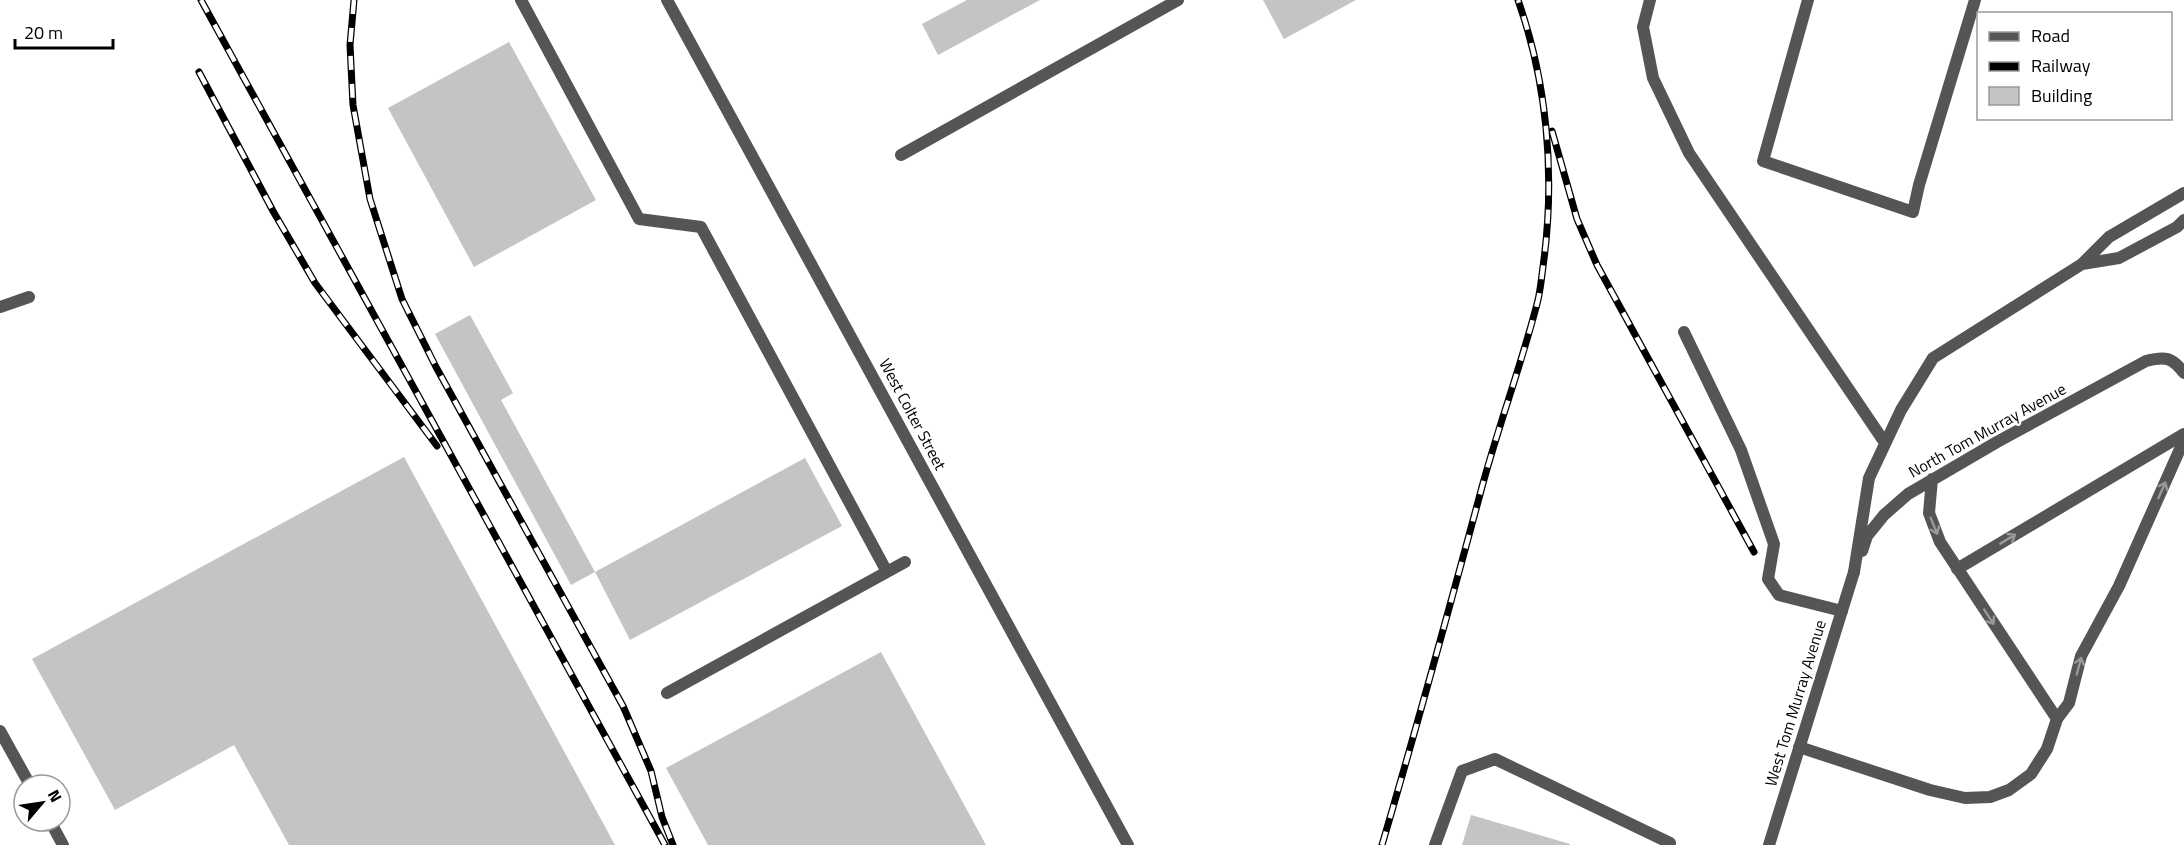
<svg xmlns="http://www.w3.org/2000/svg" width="2184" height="845" font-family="'Titillium Web',sans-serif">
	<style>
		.building { fill: #c4c4c4 }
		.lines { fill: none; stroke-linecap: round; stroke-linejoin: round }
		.lane { stroke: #555; stroke-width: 12 }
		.street { stroke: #555; stroke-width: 12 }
		.rail-casing { stroke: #000; stroke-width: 7 }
		.rail { stroke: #fff; stroke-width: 4.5; stroke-dasharray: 14; stroke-linecap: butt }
		.oneway { stroke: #999 }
		.labels { text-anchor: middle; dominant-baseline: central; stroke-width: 4.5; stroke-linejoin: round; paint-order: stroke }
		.street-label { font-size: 16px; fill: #000; stroke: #fff }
	</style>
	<rect width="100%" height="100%" fill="#fff"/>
	<path class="building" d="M967,0H1040L938,55L922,24Z
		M1263,0H1356L1284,39Z
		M509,42L596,200L474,267L388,108Z
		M470,315L513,393L501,400L595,572L571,585L435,334Z
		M404,457L615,845H289L234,745L115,810L32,659Z
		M805,458L842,526L630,640L595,572Z
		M881,652L986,845H708L666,768Z
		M1471,815L1570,844V845H1462Z"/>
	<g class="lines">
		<path class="lane" d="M521,0L639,219L701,227L887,572
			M1650,0L1643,27L1653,78L1689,153L1885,443
			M1808,0L1763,161L1913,212L1919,185L1975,0
			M901,155L1178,0
			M2082,264L2119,258L2177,227L2184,220
			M0,307L29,297
			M1684,332L1741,450L1774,544L1768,579L1779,595L1842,611
			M1932,479L1929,513L1940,542L2057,719
			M1862,551L1867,536L1884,515L1908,494L1997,442L2146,361C2165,356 2172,357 2184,373
			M1957,569L2184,434
			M1854,572L1869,478L1901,410L1933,358L2082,264L2109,237L2184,193
			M667,693L905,562
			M1799,747L1930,790L1965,798L1990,797L2009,790L2031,774L2047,749L2057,719L2069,703L2081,656L2119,586L2184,440
			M1435,845L1462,771L1495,759L1670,843"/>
		<path class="street" d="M667,0L1128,845
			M0,731L30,785
			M50,821L63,845
			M1769,845L1854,572"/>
		<g class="rail-casing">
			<path id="rail" d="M201,0L665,845
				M354,0L350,45L353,105L370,199L402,299L436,367L623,706L651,771L662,817L673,845
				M199,72L273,211L315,283L437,446
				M1552,131L1577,219L1597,265L1754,552
				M1382,845C1417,726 1450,606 1482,487C1499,424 1522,363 1538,300C1541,287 1542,273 1544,259C1555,173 1547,82 1518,0"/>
		</g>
		<use href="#rail" class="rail"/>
	</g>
	<defs><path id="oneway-shaft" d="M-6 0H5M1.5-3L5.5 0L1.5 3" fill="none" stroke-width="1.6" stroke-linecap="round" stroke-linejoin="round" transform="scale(1.5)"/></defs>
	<g class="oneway">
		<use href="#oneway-shaft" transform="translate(2162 490) rotate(-66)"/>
		<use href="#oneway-shaft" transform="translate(1934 526) rotate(68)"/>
		<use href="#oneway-shaft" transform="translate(2008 539) rotate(-31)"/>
		<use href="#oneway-shaft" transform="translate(1989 617) rotate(57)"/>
		<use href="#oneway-shaft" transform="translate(2079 666) rotate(-75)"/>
	</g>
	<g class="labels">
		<g class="street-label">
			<text transform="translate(913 414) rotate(62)">West Colter Street</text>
			<text transform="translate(1987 430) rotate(-29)">North Tom Murray Avenue</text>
			<text transform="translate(1795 703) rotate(-73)">West Tom Murray Avenue</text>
		</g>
	</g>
	<rect x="1977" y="12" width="195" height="108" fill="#ffffff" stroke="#999999" stroke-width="1.5"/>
	<rect x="1989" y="32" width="30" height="9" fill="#555555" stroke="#999999" stroke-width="1.5"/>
	<text x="2031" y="42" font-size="18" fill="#000000">Road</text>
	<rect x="1989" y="62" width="30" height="9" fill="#000000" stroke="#999999" stroke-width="1.5"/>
	<text x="2031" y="72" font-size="18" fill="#000000">Railway</text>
	<rect x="1989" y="87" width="30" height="18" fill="#c4c4c4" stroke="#999999" stroke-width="1.5"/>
	<text x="2031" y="102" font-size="18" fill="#000000">Building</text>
	<g transform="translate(42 803) rotate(61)"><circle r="28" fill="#ffffff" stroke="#999999" stroke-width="1.5"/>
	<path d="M0-4.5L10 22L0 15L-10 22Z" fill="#000000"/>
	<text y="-9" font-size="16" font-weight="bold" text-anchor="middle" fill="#000000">N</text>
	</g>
	<path d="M15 39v9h98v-9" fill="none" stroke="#000000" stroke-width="3"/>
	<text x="24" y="39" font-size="18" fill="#000000" stroke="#ffffff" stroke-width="4.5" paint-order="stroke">20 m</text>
</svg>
